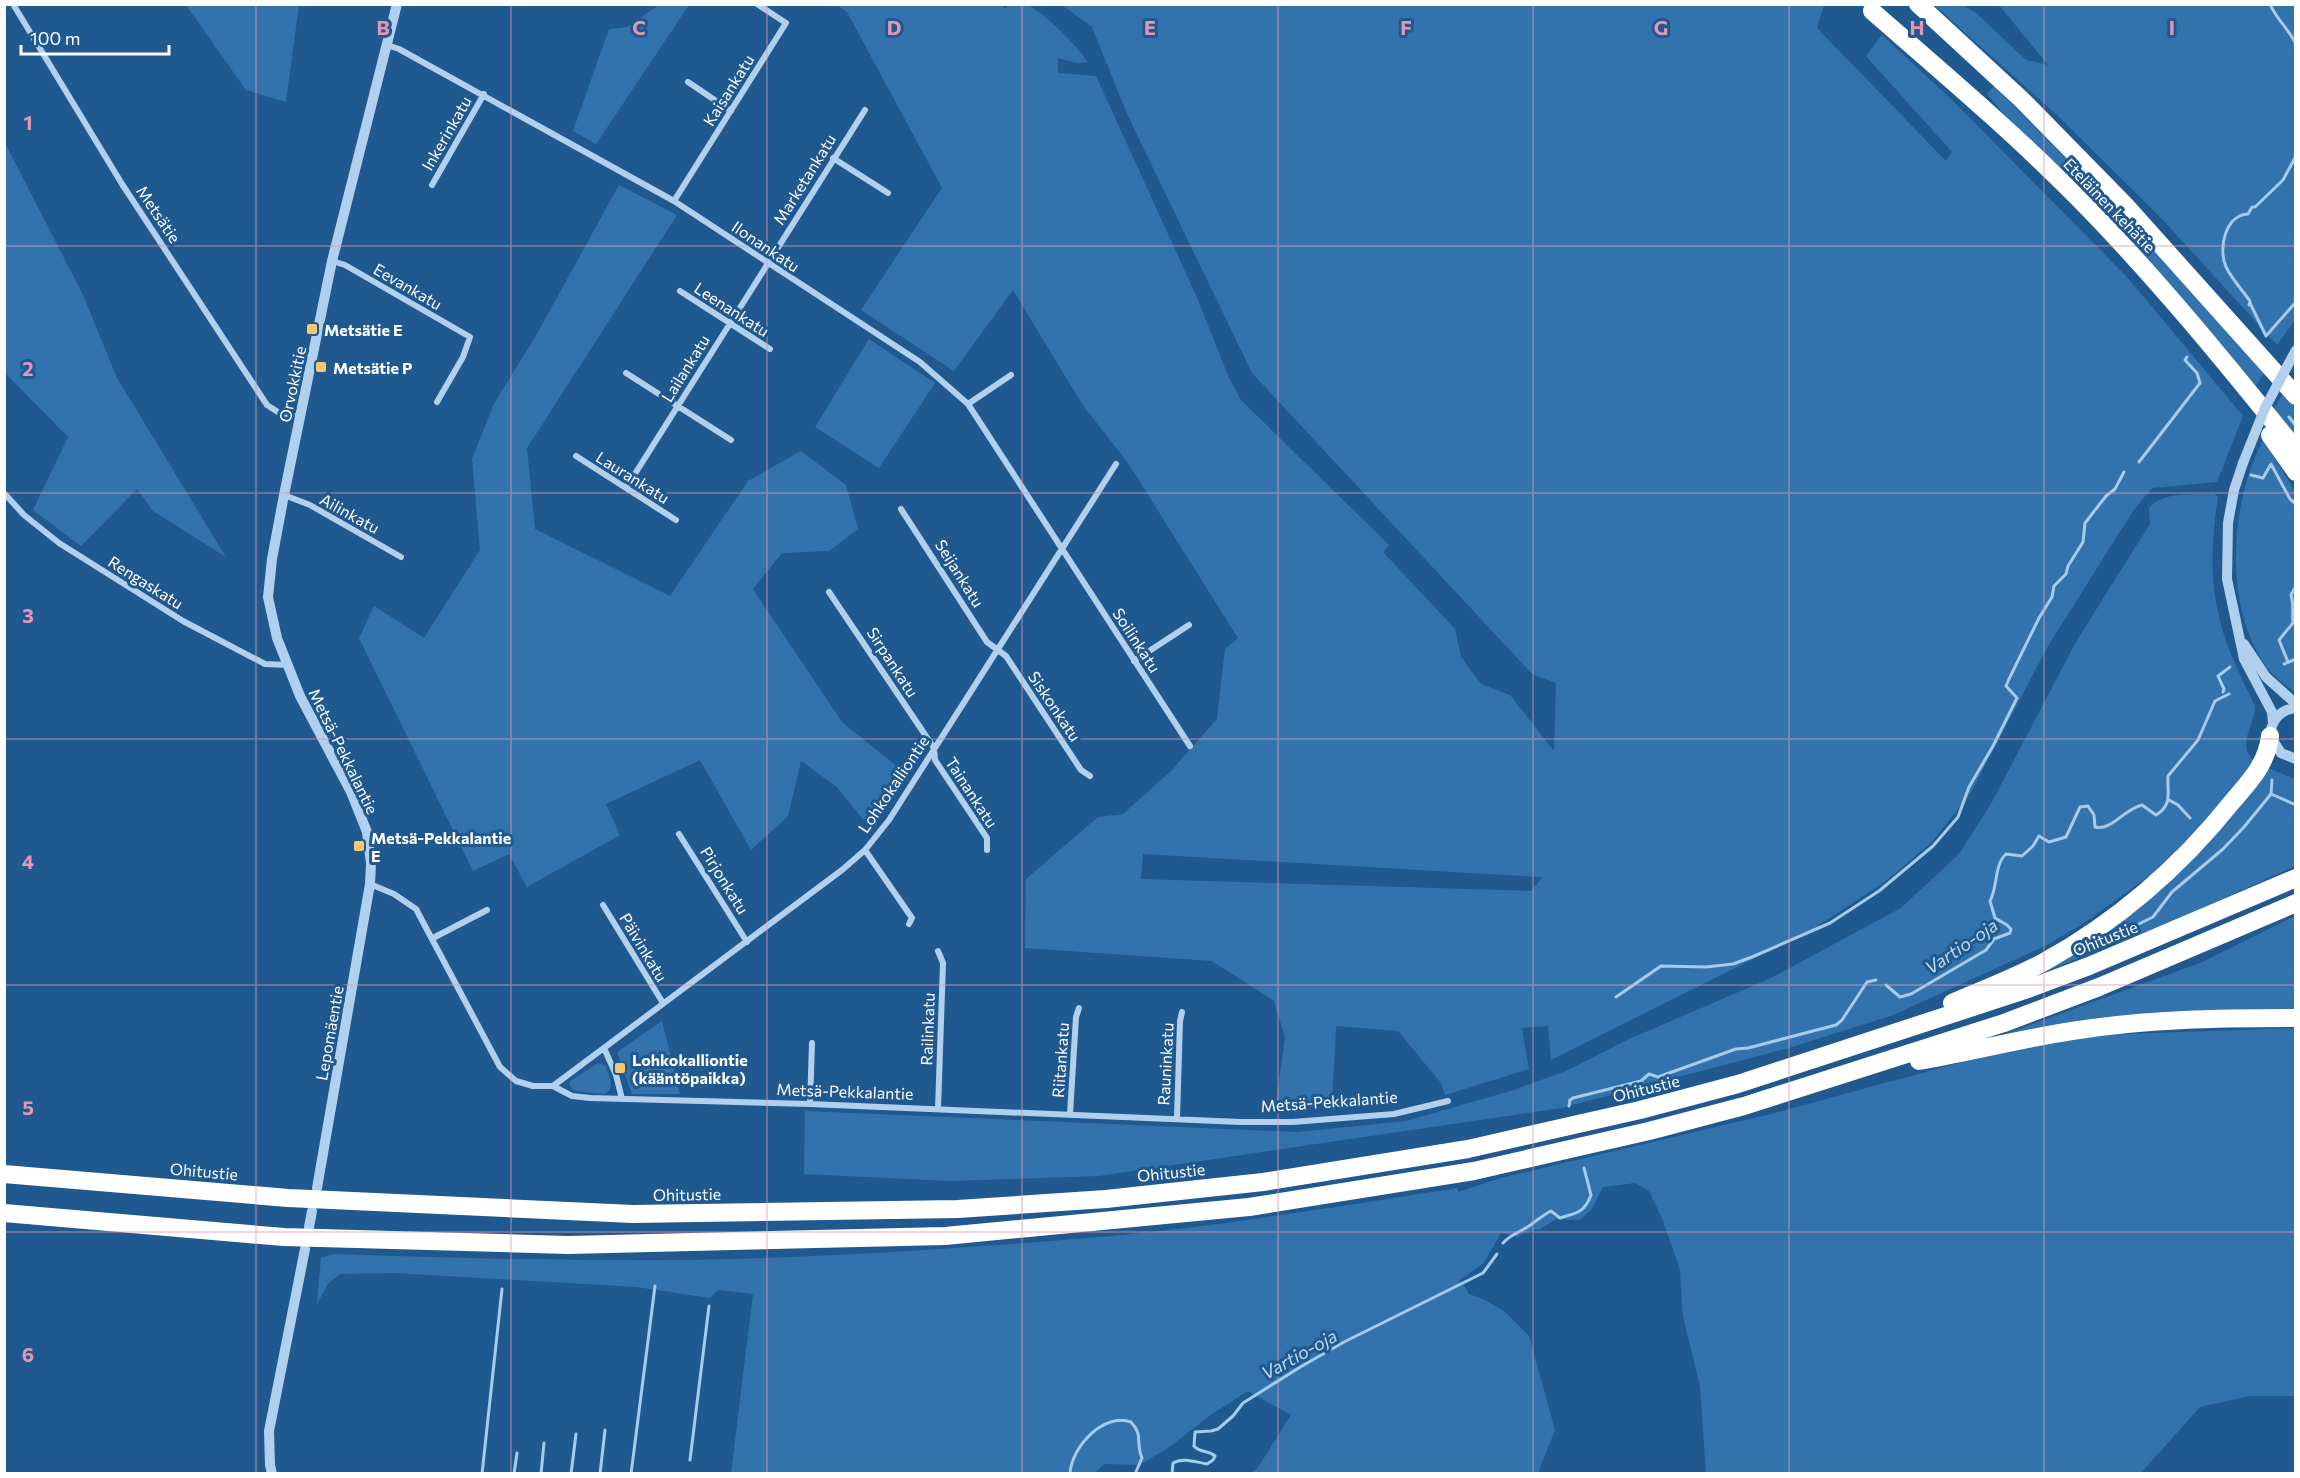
<svg xmlns="http://www.w3.org/2000/svg" width="2300" height="1478" font-family="Commissioner,sans-serif">
	<style>
		.green { fill: #3373ad; fill-rule: evenodd }
		.lines { fill: none; stroke-linecap: round; stroke-linejoin: round }
		.stream { stroke: #a3ccee; stroke-width: 3 }
		.minor { stroke: #b0d0ed; stroke-width: 6 }
		.tertiary { stroke: #b0d0ed; stroke-width: 10 }
		.motorway { stroke: #fff; stroke-width: 18 }
		.tertiary-bridge { stroke: #b0d0ed; stroke-width: 10 }
		.grid { fill: none; stroke: #e497b5; stroke-width: 1.5; stroke-opacity: 0.55 }
		.poi-dot { fill: #fac870; stroke: #20598f; stroke-width: 2 }
		.labels { text-anchor: middle; dominant-baseline: central; stroke-width: 6; stroke-linejoin: round; paint-order: stroke }
		.street-label { font-size: 16px; fill: #fff; stroke: #20598f }
		.poi-label { font-size: 16px; font-weight: bold; fill: #fff; stroke: #20598f; text-anchor: start }
		.water-label { font-size: 18px; font-style: italic; fill: #bcd9f4; stroke: #20598f }
		.grid-label { font-size: 20px; text-anchor: middle; font-weight: bold; fill: #e497b5; stroke: #20598f; stroke-width: 6; stroke-linejoin: round; paint-order: stroke }
	</style>
	<rect width="100%" height="100%" fill="#20598f"/>
	<path class="green" d="M660,4L689,5L596,144L573,131L609,29L627,27Z
		M1001,4L1005,9L1008,5C1013,5 1022,3 1027,5C1043,11 1078,47 1088,62L1077,63L1058,58V73L1096,76L1198,300L1229,378L1241,400L1389,545L1383,552L1455,629L1461,657L1481,684L1510,695L1554,751L1556,683L1532,674L1252,373L1128,116L1092,27L1062,5H1824L1817,28L1946,161L1952,152L1866,56L1882,35L1951,99L2127,277L2243,416L2217,482L2152,488L2133,511L2048,646L1970,794L1932,842L1886,881L1813,929L1551,1060L1548,1026L1522,1028L1529,1069L1445,1095L1441,1083L1398,1031L1336,1026L1332,1103L1275,1110L1285,1037L1274,1001L1212,961L1025,948L1026,879L1098,817L1123,814L1171,771L1217,719L1225,649L1238,638L1128,463L1082,404L1013,290L954,371L861,310L942,188L847,12L837,5ZM1143,854L1541,877L1542,878L1531,891L1141,879Z
		M186,5H299L286,102L246,90Z
		M1934,5H1962L1975,12L2026,60L2048,65L1999,5H2295V320L2277,345L2163,220L2057,115Z
		M1994,86L2122,215L2264,373L2256,386L2171,286L2013,125L1987,94Z
		M5,143L83,295L117,378L226,557L153,511L137,489L81,546L33,510L68,437L5,373Z
		M619,185L677,215L527,448L535,529L670,596L748,481L801,451L846,485L858,529L829,551L782,553L753,589L842,722L900,769L865,822L837,787L801,761L788,816L751,850L700,760L606,804L620,835L527,887L509,854L473,871L359,638L374,606L424,638L480,550L472,459L494,404L538,332Z
		M869,339L935,383L879,468L815,427Z
		M2283,393L2295,407V437L2274,409Z
		M2263,440L2295,491V692C2285,685 2272,675 2265,665C2223,603 2230,504 2263,440Z
		M2214,494L2218,497C2212,537 2209,577 2219,617C2226,648 2241,677 2255,706C2255,727 2235,744 2255,762L2202,825L2152,874L2084,923L2047,945L1893,1015L1789,1048L1561,1108L1099,1176L951,1181L804,1174L805,1111L1297,1132L1406,1121L1514,1090L1566,1071L1627,1040L1771,978L1901,908L1959,854L1992,802L2077,640L2150,524L2149,508C2164,491 2192,495 2214,494Z
		M2268,768L2295,779V866L2178,919L2024,980L2058,960Z
		M2295,916V1013L1975,1045L2200,963Z
		M662,1021L680,1094H632L617,1052Z
		M2295,1028V1396H2249L2200,1407L2141,1473H1706L1700,1386L1683,1317L1680,1270L1662,1218L1649,1191L1635,1183L1603,1187L1591,1210L1579,1220L1556,1219L1540,1229L1528,1231L1517,1237L1501,1233L1484,1263L1458,1281L1466,1288L1469,1294L1483,1299L1504,1311L1529,1336L1555,1430L1538,1473H1250L1257,1469L1291,1415L1248,1391L1212,1414L1168,1448L1139,1465L1104,1464L1095,1473H731L753,1294L718,1290L710,1298L637,1287L395,1273L340,1274L328,1284L317,1304L321,1258L334,1254C451,1258 568,1261 686,1260C819,1258 954,1249 1087,1238C1212,1228 1334,1207 1458,1188V1192L1501,1178L1771,1114L1977,1058L2095,1035Z
		M598,1063L606,1066C608,1075 616,1088 605,1094L575,1091L570,1086L569,1082Z"/>
	<g class="lines">
		<path class="stream" d="M2270,4C2276,19 2289,29 2296,44
			M2250,303L2266,336L2296,302
			M2249,305L2250,301C2242,290 2232,279 2226,267C2218,249 2225,215 2248,214L2252,207H2255L2283,180L2296,156
			M2289,417L2296,426
			M2139,462L2200,383L2197,373L2185,360L2187,357
			M2251,475L2263,478L2271,464L2290,499L2296,504
			M2288,662L2279,640L2293,623C2292,613 2294,604 2291,595L2296,586
			M2284,664L2296,659
			M2223,692L2224,689L2218,676L2230,667
			M2271,794L2296,805
			M2169,800L2178,805L2190,818
			M2080,953L2153,917L2172,892L2223,849L2244,827L2271,794L2272,780
			M1886,985L1900,997L1911,994L1986,950L1994,939L2010,933L2011,929L2007,925L1995,918L1990,901C1998,886 1994,865 2006,854L2022,856L2033,846L2039,836L2049,842L2066,837L2080,807L2088,806L2094,815L2095,827C2112,831 2124,809 2142,805L2156,815C2173,805 2167,792 2168,776L2198,740L2215,701L2229,694
			M1616,997L1661,966L1706,967L1733,964L1752,957L1830,923L1879,891L1933,846L1958,817L1969,787L1993,746L2017,698L2006,686L2010,677L2039,618L2052,597L2054,586L2066,574L2068,566L2083,542L2085,523L2106,496L2115,489L2124,472
			M1569,1106L1570,1100L1573,1098L1641,1081L1649,1074L1658,1077L1736,1049L1748,1048L1836,1025L1842,1020L1867,982L1876,980
			M1503,1243C1510,1235 1520,1232 1529,1226C1536,1221 1543,1215 1551,1211L1560,1218C1575,1213 1584,1214 1591,1195L1584,1168
			M690,1460L709,1306
			M482,1474L502,1289
			M514,1474L517,1453
			M541,1474L544,1443
			M571,1474L576,1434
			M600,1474L605,1430
			M631,1474L655,1286
			M1070,1474C1071,1447 1104,1412 1131,1422C1144,1436 1135,1442 1142,1458L1135,1474
			M1172,1474L1173,1463C1183,1457 1195,1462 1207,1464L1213,1460L1215,1456C1208,1450 1200,1453 1194,1446L1195,1432L1211,1431L1218,1429L1233,1416L1243,1403L1302,1366L1344,1342L1483,1273L1497,1254"/>
		<path class="minor" d="M13,4L122,184L267,405L281,414L300,417
			M387,45L399,49L674,201L920,362L968,404L1190,746
			M688,82L731,111
			M833,158L888,193
			M432,185L484,94
			M674,201L786,23L757,4
			M332,261L345,265L470,337L463,357L437,402
			M680,291L770,349
			M626,373L731,440
			M968,404L1011,375
			M576,456L676,520
			M626,488L865,110
			M4,493L24,515L59,543L183,621L265,664L288,665
			M284,495L310,505L401,557
			M901,509L987,642L1006,656L1081,770L1090,776
			M829,592L934,748L935,760L987,838V850
			M1134,661L1189,625
			M679,834L747,942
			M865,850L912,918L909,924
			M370,884L394,894L416,909L500,1067L516,1081L533,1086H553L572,1096L590,1098L810,1104L1241,1122H1293L1394,1114L1448,1101
			M603,905L663,1003
			M433,938L487,910
			M604,1048L616,1075L622,1099
			M553,1086L842,870L865,850L889,820L1116,464
			M810,1104L812,1043
			M938,1109L943,963L938,951
			M1070,1114L1076,1017L1079,1008
			M1177,1118L1180,1021L1182,1012"/>
		<path class="tertiary" d="M2243,463L2234,490L2228,523L2227,579L2244,659L2272,712L2273,722
			M2244,644L2266,677L2296,704
			M2296,708C2280,709 2271,721 2270,736L2281,753L2296,759
			M317,1188L370,884L371,863L367,832L351,792L300,696L277,638L268,597L272,559L284,495L332,261L397,4
			M309,1227L312,1211
			M272,1474L270,1465L269,1431L305,1249"/>
		<path class="motorway" d="M1918,4L2021,99L2125,205L2296,396
			M1872,11C1942,72 2013,132 2078,198C2156,277 2226,363 2296,450
			M2270,435L2296,472
			M1952,1003C1982,990 2014,978 2044,962C2116,922 2180,867 2232,802C2249,782 2267,764 2270,736
			M1919,1061C1970,1052 2020,1039 2072,1031C2146,1019 2221,1018 2296,1018
			M4,1174L288,1198L633,1214L958,1209L1106,1199L1263,1182L1468,1149L1640,1110L1738,1084L2025,990L2089,966L2296,878
			M4,1213L284,1237L568,1245L945,1236L1249,1207L1474,1171L1649,1131L1744,1106L2004,1023L2099,987L2296,903"/>
		<path class="tertiary-bridge" d="M2243,463L2265,408L2296,350"/>
	</g>
	<path class="grid" d="M256,4V1474M511,4V1474M767,4V1474M1022,4V1474M1278,4V1474M1533,4V1474M1789,4V1474M2044,4V1474M4,246H2296M4,493H2296M4,739H2296M4,985H2296M4,1232H2296"/>
	<g class="poi-dot">
		<rect x="306" y="323" width="12" height="12" rx="3"/>
		<rect x="315" y="361" width="12" height="12" rx="3"/>
		<rect x="353" y="840" width="12" height="12" rx="3"/>
		<rect x="614" y="1062" width="12" height="12" rx="3"/>
	</g>
	<g class="labels">
		<g class="street-label">
			<text transform="translate(728 90) rotate(-58)">Kaisankatu</text>
			<text transform="translate(446 133) rotate(-60)">Inkerinkatu</text>
			<text transform="translate(804 179) rotate(-58)">Marketankatu</text>
			<text transform="translate(2110 205) rotate(46)">Eteläinen kehätie</text>
			<text transform="translate(159 214) rotate(56)">Metsätie</text>
			<text transform="translate(766 246) rotate(34)">Ilonankatu</text>
			<text transform="translate(408 286) rotate(30)">Eevankatu</text>
			<text transform="translate(732 309) rotate(33)">Leenankatu</text>
			<text transform="translate(685 368) rotate(-58)">Lailankatu</text>
			<text transform="translate(292 384) rotate(-78)">Orvokkitie</text>
			<text transform="translate(633 477) rotate(32)">Laurankatu</text>
			<text transform="translate(350 513) rotate(29)">Ailinkatu</text>
			<text transform="translate(960 573) rotate(58)">Seijankatu</text>
			<text transform="translate(146 582) rotate(32)">Rengaskatu</text>
			<text transform="translate(1137 640) rotate(57)">Soilinkatu</text>
			<text transform="translate(893 662) rotate(57)">Sirpankatu</text>
			<text transform="translate(1055 706) rotate(56)">Siskonkatu</text>
			<text transform="translate(344 751) rotate(64)">Metsä-Pekkalantie</text>
			<text transform="translate(893 784) rotate(-56)">Lohkokalliontie</text>
			<text transform="translate(972 792) rotate(57)">Tainankatu</text>
			<text transform="translate(725 880) rotate(58)">Pirjonkatu</text>
			<text transform="translate(2105 938) rotate(-22)">Ohitustie</text>
			<text transform="translate(644 947) rotate(59)">Päivinkatu</text>
			<text transform="translate(927 1029) rotate(-88)">Railinkatu</text>
			<text transform="translate(329 1033) rotate(-80)">Lepomäentie</text>
			<text transform="translate(1060 1060) rotate(-86)">Riitankatu</text>
			<text transform="translate(1165 1064) rotate(-87)">Rauninkatu</text>
			<text transform="translate(1646 1088) rotate(-14)">Ohitustie</text>
			<text transform="translate(845 1091) rotate(2)">Metsä-Pekkalantie</text>
			<text transform="translate(1329 1101) rotate(-4)">Metsä-Pekkalantie</text>
			<text transform="translate(204 1171) rotate(5)">Ohitustie</text>
			<text transform="translate(1171 1172) rotate(-6)">Ohitustie</text>
			<text transform="translate(687 1194) rotate(-1)">Ohitustie</text>
		</g>
		<g class="poi-label">
			<text x="324" y="329">Metsätie E</text>
			<text x="333" y="367">Metsätie P</text>
			<text x="371" y="837">Metsä-Pekkalantie<tspan x="371" dy="18">E</tspan></text>
			<text x="632" y="1059">Lohkokalliontie<tspan x="632" dy="18">(kääntöpaikka)</tspan></text>
		</g>
		<g class="water-label">
			<text transform="translate(1961 946) rotate(-34)">Vartio-oja</text>
			<text transform="translate(1299 1354) rotate(-29)">Vartio-oja</text>
		</g>
	</g>
	<g class="grid-label">
		<text x="383" y="35">B</text>
		<text x="639" y="35">C</text>
		<text x="894" y="35">D</text>
		<text x="1150" y="35">E</text>
		<text x="1406" y="35">F</text>
		<text x="1661" y="35">G</text>
		<text x="1917" y="35">H</text>
		<text x="2172" y="35">I</text>
		<text x="28" y="130">1</text>
		<text x="28" y="376">2</text>
		<text x="28" y="623">3</text>
		<text x="28" y="869">4</text>
		<text x="28" y="1115">5</text>
		<text x="28" y="1362">6</text>
	</g>
	<rect width="2300" height="1478" fill="none" stroke="#ffffff" stroke-width="12"/>
	<path d="M21 45v9h148v-9" fill="none" stroke="#ffffff" stroke-width="3"/>
	<text x="30" y="45" font-size="18" fill="#ffffff" stroke="#20598f" stroke-width="4.5" paint-order="stroke">100 m</text>
</svg>
